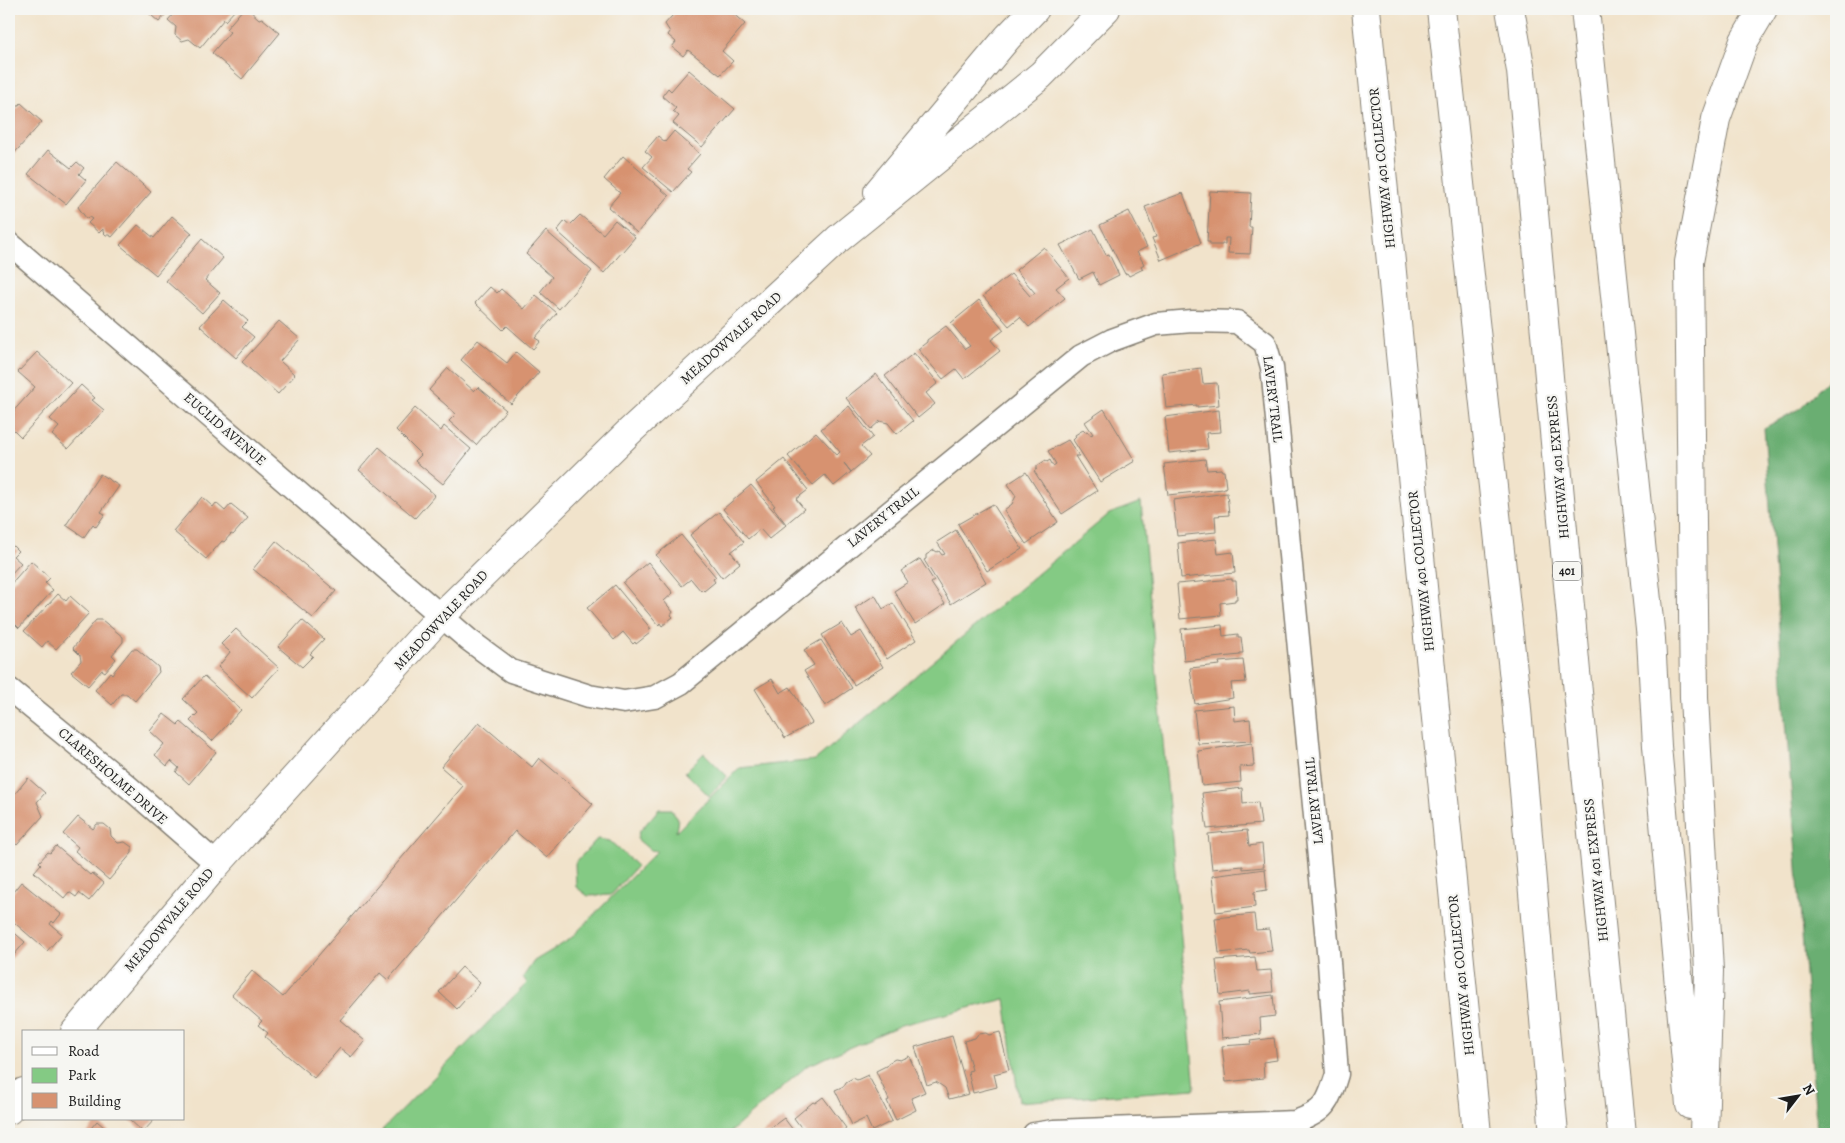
<svg xmlns="http://www.w3.org/2000/svg" width="1845" height="1143" font-family="Alegreya,serif">
	<style>
		.green { fill: #84ca84; stroke: #507350 }
		.forest { fill: #6bae72; stroke: #446547 }
		.building { fill: #d79270 }
		.lines { fill: none; stroke-linecap: round; stroke-linejoin: round }
		.minor-casing { stroke: #868074; stroke-width: 25 }
		.major-casing { stroke: #868074; stroke-width: 30 }
		.highway-casing { stroke: #868074; stroke-width: 30 }
		.minor { stroke: #fff; stroke-width: 22 }
		.major { stroke: #fff; stroke-width: 28 }
		.highway { stroke: #fff; stroke-width: 28 }
		.labels { text-anchor: middle; dominant-baseline: central; stroke-width: 4.5; stroke-linejoin: round; paint-order: stroke }
		.shield { fill: #f6f6f2; stroke: #5d5d5c; stroke-width: 1 }
		.shield-label { font-size: 12px; font-weight: bold; fill: #1c1c1c }
		.street-label { font-size: 14px; fill: #1c1c1c; stroke: #f6f6f2 }
	</style>
	<rect width="100%" height="100%" fill="#f6f6f2"/>
	<filter id="ink" filterUnits="userSpaceOnUse"><feTurbulence type="fractalNoise" baseFrequency=".02" numOctaves="2"/><feDisplacementMap in="SourceGraphic" scale="10" xChannelSelector="R" yChannelSelector="G"/><feConvolveMatrix kernelMatrix="1 2 1 2 8 2 1 2 1" color-interpolation-filters="sRGB"/></filter>
	<filter id="wash" filterUnits="userSpaceOnUse"><feTurbulence type="fractalNoise" baseFrequency=".0096" numOctaves="4" result="noise"/><feDisplacementMap in="SourceGraphic" scale="20" xChannelSelector="R" yChannelSelector="G"/><feGaussianBlur stdDeviation="1.12" result="paint"/><feColorMatrix in="noise" values="0 0 0 0 0 0 0 0 0 0 0 0 0 0 0 0 0 1.4 0 .05"/><feComposite in="paint" operator="in"/></filter>
	<g filter="url(#wash)">
		<rect width="100%" height="100%" fill="#f1e3cb"/>
		<path class="green" d="M1141,502L1195,1089L1019,1102L1005,999L901,1025L807,1066L728,1134H378L527,983L523,977L534,961L569,940L657,851L650,850L637,839L639,832L659,809H671L678,818L676,832L739,768L815,760L1109,514Z
			M704,753L727,776L709,796L685,772Z
			M597,839L610,841L637,866L611,895L588,896L576,887L575,863Z"/>
		<path class="forest" d="M1836,372V1134H1817L1764,428L1799,409Z"/>
		<g id="blocks">
			<path class="building" d="M144,9H170L159,22Z
				M178,9H236L225,21L224,19L200,48L189,39L182,41L175,35L176,27L168,20Z
				M243,9H248L259,19L262,18L280,33L242,79L212,53L230,32L226,29Z
				M678,9H732L730,11L745,24L722,51L733,61L720,75L688,50L683,56L672,47L676,42L668,35L670,32L665,24Z
				M689,70L735,109L702,147L673,123L679,116L673,111L676,108L662,96L668,88L671,91Z
				M21,103L42,122L11,157L9,155V117Z
				M674,131L700,154L687,169L691,172L673,192L643,167L652,157L645,151L658,136L665,142Z
				M48,150L71,168L77,162L84,168L79,174L86,180L66,204L28,174Z
				M623,156L669,196L637,233L608,207L620,193L604,179Z
				M117,162L151,192L112,237L109,235H106L103,232V229L99,233L88,223L92,219L89,217L86,218L78,207Z
				M1210,191L1251,193L1249,227H1252L1250,254L1228,253L1229,238H1225V244H1222V245H1210V242H1207Z
				M1183,193L1201,243L1161,260L1152,238L1156,237L1145,207Z
				M1129,211L1147,247L1137,252L1144,264L1141,266L1143,269L1129,276L1127,273L1125,274L1100,225Z
				M580,215L603,234L615,220L635,237L604,273L557,231L565,221L570,225Z
				M172,216L192,233L156,275L120,245L138,225L154,238Z
				M1093,229L1106,255L1109,254L1119,275L1099,285L1093,272L1079,279L1060,245Z
				M546,231L592,271L559,309L540,292L552,277L526,254Z
				M202,239L223,258L205,280L220,293L202,313L166,281Z
				M1044,247L1069,278L1056,288L1065,298L1029,327L1020,317L1009,326L983,296L1011,274L1030,296L1035,293L1016,270Z
				M490,287L497,293L501,289L524,309L536,295L557,313L535,338L540,341L533,349L507,326L503,330L475,303Z
				M224,300L248,321L242,327L254,337L236,358L200,326Z
				M979,300L1004,330L991,340L1000,351L964,379L956,369L943,379L918,349L927,342V340L946,326L965,349L970,346L951,323Z
				M279,321L300,339L280,361L295,375L278,394L242,362Z
				M478,340L507,363L516,352L539,372L511,404L461,360Z
				M37,352L71,383L21,437L9,425V420L11,418L9,416L35,387L18,372Z
				M914,353L938,383L926,393L935,404L918,418L885,376Z
				M448,368L474,391L478,387L506,410L476,445L449,421L456,414L429,390Z
				M1201,368L1203,384L1217,383L1219,405L1197,407V405L1166,408L1162,373Z
				M876,374L913,421L897,434L888,423L880,421L871,429L846,398Z
				M81,385L95,398L92,400L104,410L68,449L52,435L59,427L50,419Z
				M849,406L873,437L861,446L870,456L851,472L844,463L851,472L834,486L825,475L813,485L788,456L816,432L837,455L840,452L821,429Z
				M415,408L441,431L444,426L471,449L443,484L415,461L421,455L396,430Z
				M1104,409L1135,461L1100,482L1073,440L1076,437L1075,435L1083,430L1085,432L1087,431L1090,435L1093,434L1085,422Z
				M1219,410L1221,432L1206,433L1208,449L1169,453L1165,417Z
				M1068,440L1079,456H1075L1097,491L1062,514L1034,471L1037,469V466L1046,460L1047,462L1050,460L1053,466L1056,464L1048,451Z
				M379,447L435,495L415,518L359,470Z
				M784,459L808,490L796,499L804,509L786,524L773,507L775,506L756,482Z
				M1205,459L1207,470L1221,469L1222,471H1224L1226,487L1223,489L1168,495L1164,464Z
				M1026,472L1058,522L1026,544L1004,510L1012,504L1016,496L1008,484Z
				M100,474L119,486L101,512L105,514L96,527L93,524L84,537L66,525Z
				M751,485L786,525L769,539L760,529L748,539L723,509Z
				M1227,493L1229,515L1215,516L1216,532L1177,536L1173,500Z
				M202,497L213,507L216,503L225,511L231,504L248,518L233,535L231,534L224,542L222,541L206,559L173,531Z
				M993,504L1022,549L987,571L958,524Z
				M719,512L744,542L731,552L740,563L722,578L690,535Z
				M956,530L986,582L951,604L924,560L926,559V555L934,550L937,552L939,551L942,555L945,554L937,542Z
				M681,535L716,577L713,579L715,582L704,591L702,589L701,591L691,579L682,586L656,555Z
				M1216,539L1218,554L1233,552L1235,573L1181,578L1178,543Z
				M276,541L336,591L313,618L253,569Z
				M9,542L18,551L13,556L21,563L9,576Z
				M920,559L934,581L931,583L945,604L915,624L894,591L908,582L901,571Z
				M31,561L50,578L45,583L53,590L19,628L9,618V586Z
				M648,562L673,593L664,601L673,612L671,615L673,617L662,626L660,623L658,625L623,583Z
				M1232,579V581H1236L1237,599H1235V601L1220,603L1221,615L1180,619L1177,584Z
				M615,585L651,629L648,631L650,633L636,644L635,642L633,644L623,632L614,640L587,608Z
				M58,594L66,601L70,596L89,613L56,649L47,641L42,647L24,631Z
				M875,595L883,609L893,603L916,640L887,659L855,608Z
				M96,620H102L123,637V642L112,655L116,659L105,672L102,670L88,686L71,672L81,661L80,655L73,648Z
				M302,620L324,639L310,654L313,656L302,667L278,647Z
				M842,623L851,637L861,631L883,667L854,685L822,635Z
				M1222,625L1223,636L1238,634V637H1241L1243,653H1240V655L1184,661L1181,629Z
				M236,629L279,668L252,698L218,667L230,652L221,644Z
				M821,640L852,688L825,706L804,671L814,665L804,650Z
				M132,649H137L158,667L159,672L135,701L127,694H121L112,705L95,690L110,672L112,674Z
				M1243,660L1246,682L1231,683L1233,698L1195,704L1190,668L1220,665L1219,662Z
				M204,676L241,710L212,741L190,721L198,713L183,699Z
				M772,679L780,693L790,687L812,723L785,738L755,689Z
				M1234,706L1235,721L1250,719L1252,741L1198,744L1194,710Z
				M164,714L178,725L181,722L216,752L189,784L176,772L179,768L171,761L167,766L155,755L164,744L150,731Z
				M479,722L532,767L539,758L593,804L547,858L515,831L388,980L380,973L340,1020L365,1041L351,1057L340,1048L314,1078L265,1037L268,1033L258,1025L262,1021L232,995L252,971L283,997L463,786L441,767Z
				M1252,743L1254,766L1240,767L1241,782L1202,786L1198,751Z
				M28,778L45,793L37,802L43,816L17,845L9,838V801Z
				M1242,788L1243,804L1258,802L1261,824L1207,829L1202,793Z
				M78,817L93,829L97,824H104L110,829L111,836L118,843L125,842L132,847V853L109,880L75,851L78,847L63,834Z
				M1247,830L1249,846L1262,844L1264,867L1243,869V866L1212,869L1208,834Z
				M56,846L90,875L92,873L104,883L89,901L79,893L76,897L69,892L64,898L34,872L41,864L39,862L48,852L50,853Z
				M1265,869L1267,890L1254,892L1255,907L1216,912L1212,876Z
				M21,882L61,914L54,923L52,921L50,924L62,934L47,951L9,918V897Z
				M1254,914L1256,930L1269,929L1272,951L1250,953L1249,950L1219,953L1215,918Z
				M9,928L25,942L9,961Z
				M1255,957L1257,971L1271,970L1273,992L1250,994V991L1220,995L1216,960Z
				M462,967L480,983L457,1009L439,992Z
				M1273,995L1275,1016L1260,1018L1261,1034L1222,1038L1219,1002Z
				M1000,1032L1009,1070L994,1074L997,1087L973,1093L968,1071L972,1070L964,1041L975,1038L978,1034L986,1033L989,1035Z
				M952,1036L969,1094L949,1099L945,1088L936,1082L927,1085L915,1047Z
				M1274,1038L1277,1060L1263,1062L1264,1078L1226,1082L1222,1046L1251,1044L1250,1041Z
				M909,1056L925,1092L911,1098L916,1110L896,1120L887,1101L889,1100L876,1071L886,1066L888,1063L895,1059L900,1060Z
				M868,1075L892,1121L872,1131L866,1118L852,1125L835,1090L844,1086L846,1082L853,1078L857,1080Z
				M823,1097L846,1128L838,1134H806L794,1118L813,1102L815,1103Z
				M784,1118L796,1134H762Z
				M129,1119H155L143,1132Z
				M97,1121L112,1134H86Z"/>
		</g>
	</g>
	<g filter="url(#ink)">
		<use href="#blocks" fill-opacity="0" stroke="#868074" stroke-width="1"/>
		<g class="lines">
			<g class="minor-casing">
				<path id="minor" d="M9,243L469,640L511,671L589,696L624,702L655,697L681,683L1081,356L1112,340L1156,324L1192,321L1237,322L1265,343L1272,367L1329,962L1337,1074C1328,1103 1326,1111 1295,1122L1054,1131L1034,1134
					M9,689L124,783L217,864"/>
			</g>
			<g class="major-casing">
				<path id="major" d="M878,192L1008,37L1035,9
					M75,1032L217,864L441,616L628,433L838,239L1041,75L1106,9
					M9,1110L24,1092"/>
			</g>
			<g class="highway-casing">
				<path id="highway" d="M1366,9L1477,1134
					M1441,9L1516,698L1554,1134
					M1510,9L1521,71L1576,672L1622,1134
					M1585,9L1651,639L1657,746L1690,1105
					M1704,1134L1709,971L1694,697L1689,262L1716,119L1744,41L1763,9"/>
			</g>
			<use href="#minor" class="minor"/>
			<use href="#major" class="major"/>
			<use href="#highway" class="highway"/>
		</g>
	</g>
	<g class="labels">
		<rect class="shield" x="1553" y="561.5" width="28" height="19" rx="4"/>
		<g class="shield-label">
			<text x="1567" y="571">401</text>
		</g>
		<g class="street-label">
			<text transform="translate(1382 168) rotate(-96)">HIGHWAY 401 COLLECTOR</text>
			<text transform="translate(731 338) rotate(-42)">MEADOWVALE ROAD</text>
			<text transform="translate(1273 399) rotate(83)">LAVERY TRAIL</text>
			<text transform="translate(225 429) rotate(41)">EUCLID AVENUE</text>
			<text transform="translate(1558 467) rotate(-95)">HIGHWAY 401 EXPRESS</text>
			<text transform="translate(883 517) rotate(-39)">LAVERY TRAIL</text>
			<text transform="translate(1421 571) rotate(-96)">HIGHWAY 401 COLLECTOR</text>
			<text transform="translate(441 620) rotate(-47)">MEADOWVALE ROAD</text>
			<text transform="translate(113 776) rotate(41)">CLARESHOLME DRIVE</text>
			<text transform="translate(1314 801) rotate(-96)">LAVERY TRAIL</text>
			<text transform="translate(1596 870) rotate(-96)">HIGHWAY 401 EXPRESS</text>
			<text transform="translate(169 920) rotate(-50)">MEADOWVALE ROAD</text>
			<text transform="translate(1461 975) rotate(-96)">HIGHWAY 401 COLLECTOR</text>
		</g>
	</g>
	<rect width="1845" height="1143" fill="none" stroke="#f6f6f2" stroke-width="30"/>
	<rect x="22" y="1030" width="162" height="90" fill="#f6f6f2" stroke="#9f9f9c"/>
	<rect x="32" y="1047" width="25" height="8" fill="#ffffff" stroke="#9f9f9c"/>
	<text x="68" y="1056" font-size="15" fill="#1c1c1c">Road</text>
	<rect x="32" y="1068" width="25" height="15" fill="#84ca84" stroke="#9f9f9c"/>
	<text x="68" y="1080" font-size="15" fill="#1c1c1c">Park</text>
	<rect x="32" y="1093" width="25" height="15" fill="#d79270" stroke="#9f9f9c"/>
	<text x="68" y="1106" font-size="15" fill="#1c1c1c">Building</text>
	<g transform="translate(1798 1096) rotate(59)" stroke="#f6f6f2" stroke-width="4" paint-order="stroke">
	<path d="M0-4L9 19L0 12L-9 19Z" fill="#1c1c1c"/>
	<text y="-8" font-size="14" font-weight="bold" text-anchor="middle" fill="#1c1c1c">N</text>
	</g>
</svg>
